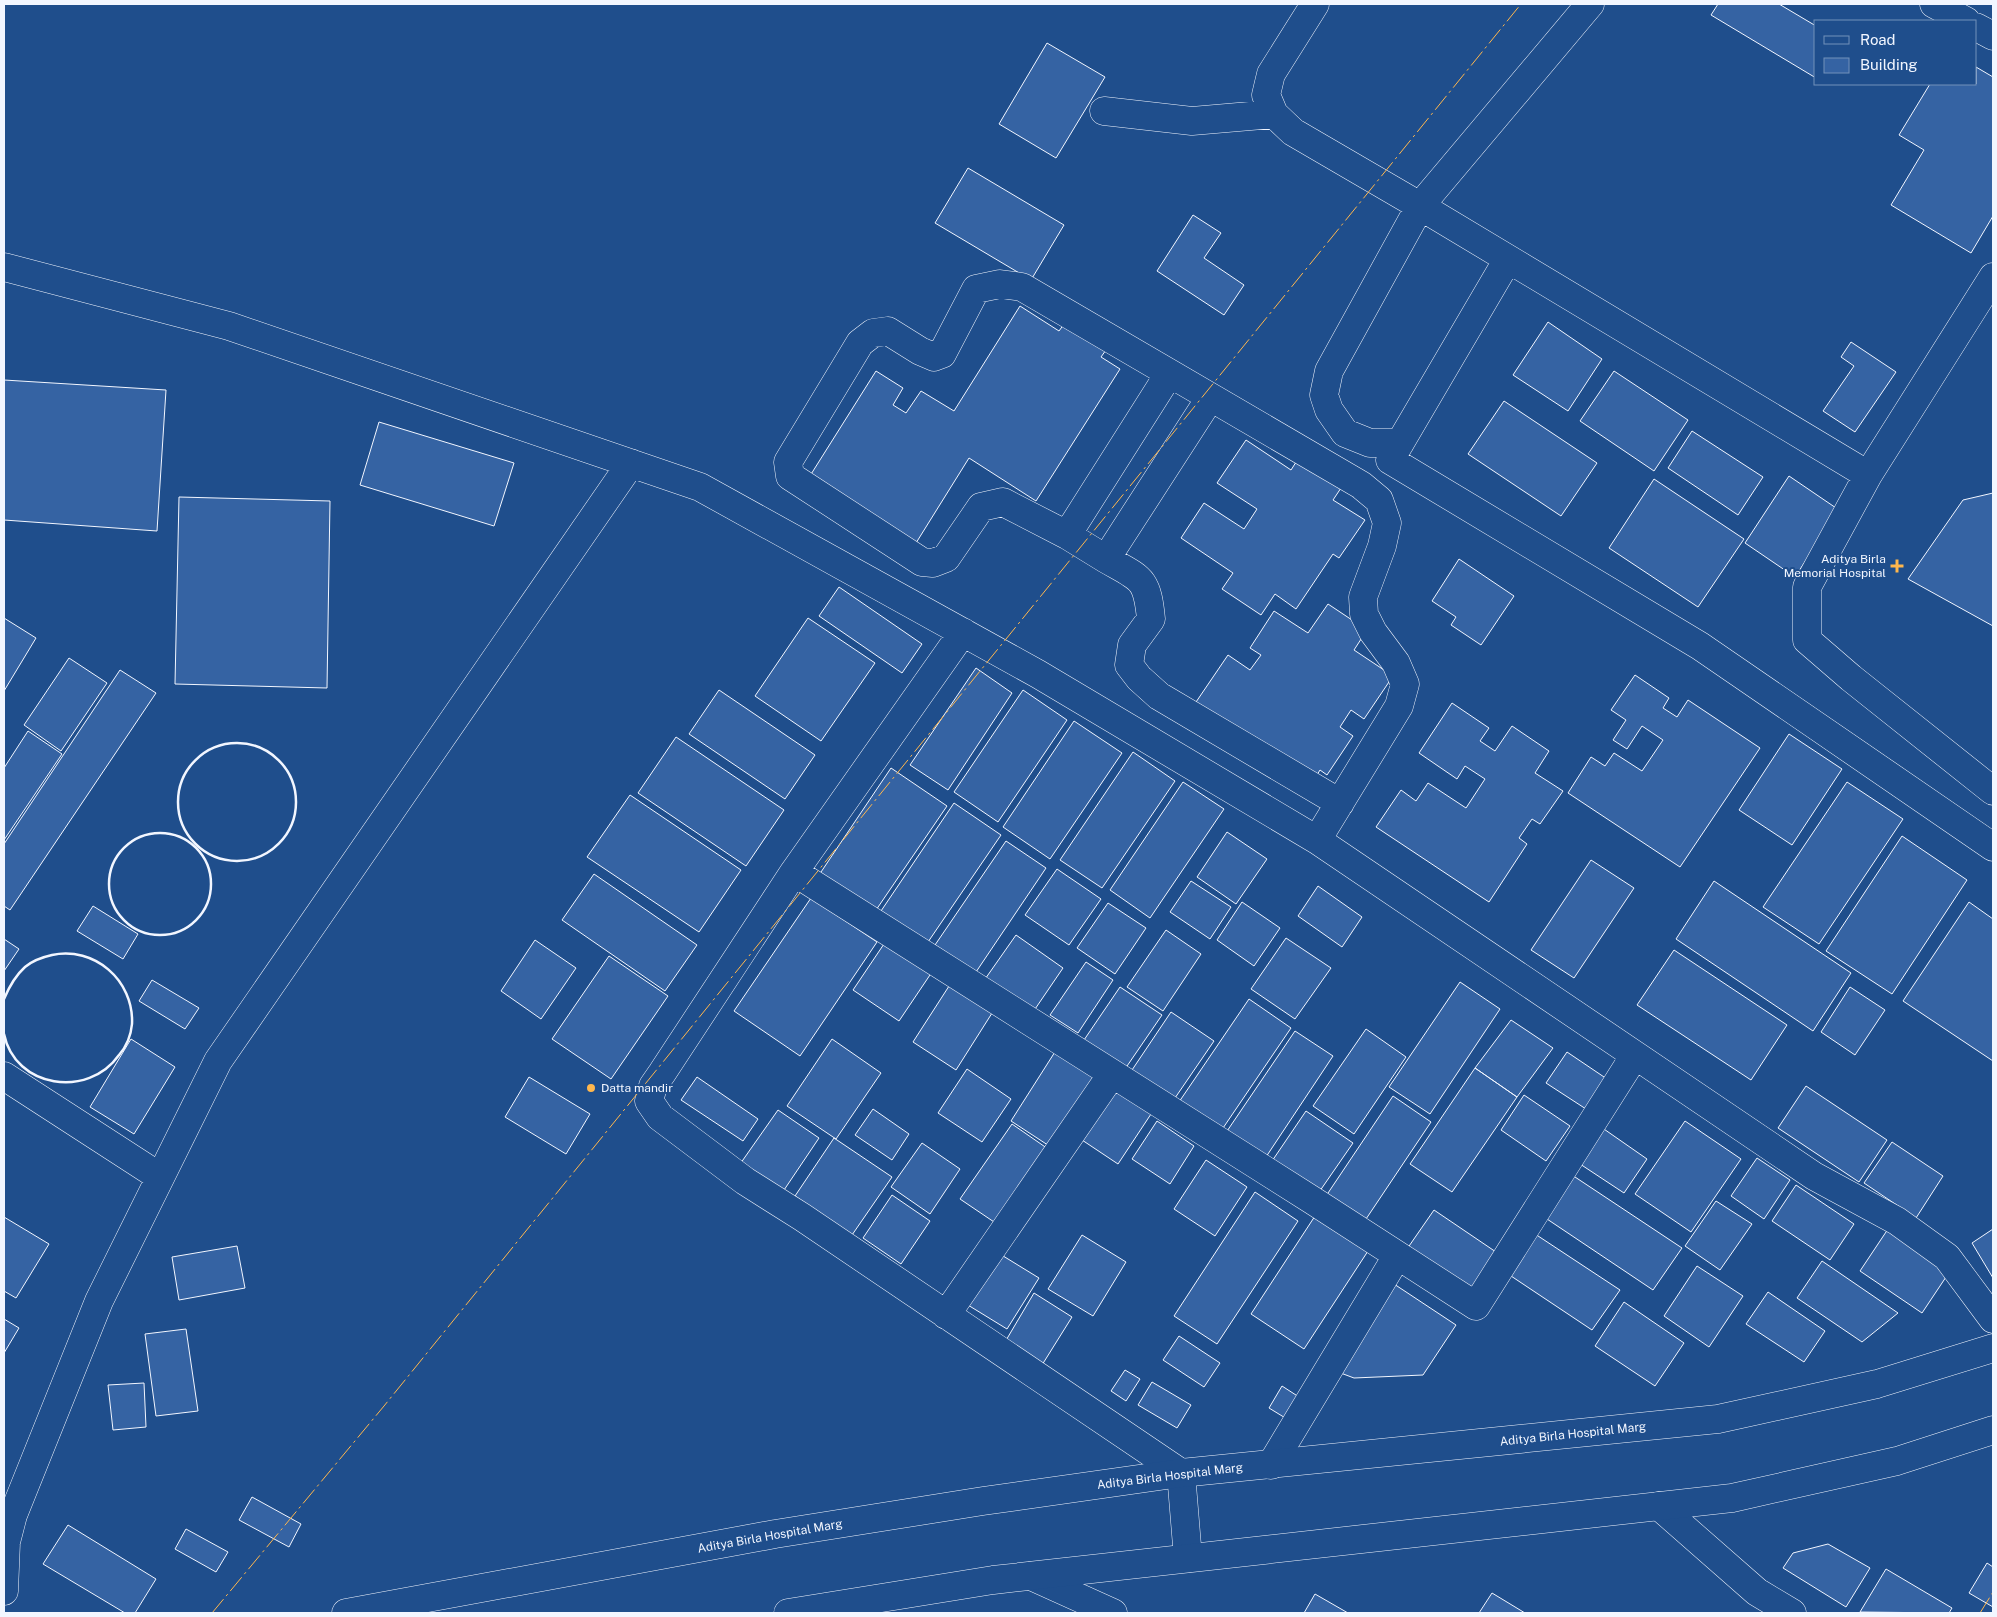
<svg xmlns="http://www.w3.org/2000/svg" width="1997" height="1617" font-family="'Public Sans',sans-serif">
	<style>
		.building { fill: #3563a3; stroke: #f2f6ff }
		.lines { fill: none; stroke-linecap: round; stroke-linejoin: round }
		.minor-casing { stroke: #f2f6ff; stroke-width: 29 }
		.major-casing { stroke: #f2f6ff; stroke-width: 29 }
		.minor { stroke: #1f4e8c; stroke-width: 28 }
		.major { stroke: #1f4e8c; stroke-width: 28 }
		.wall { stroke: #f2f6ff; stroke-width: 2.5 }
		.power { stroke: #ffb74d; stroke-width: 1; stroke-dasharray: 18 4 2.5 4; stroke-linecap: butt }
		.poi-dot { fill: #ffb74d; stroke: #1f4e8c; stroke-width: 2 }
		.labels { text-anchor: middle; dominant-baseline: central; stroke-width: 4; stroke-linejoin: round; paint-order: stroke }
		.poi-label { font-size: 12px; fill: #f2f6ff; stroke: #1f4e8c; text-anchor: end }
		.street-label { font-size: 12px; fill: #f2f6ff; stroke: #1f4e8c }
	</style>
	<rect width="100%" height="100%" fill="#1f4e8c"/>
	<path class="building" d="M1718,4H1779L1816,26V78L1711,15Z
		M1047,43L1105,77L1056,158L999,124Z
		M1976,67L1993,77V216L1971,253L1891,205L1924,150L1899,135L1930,84H1976Z
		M968,168L1064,225L1031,280L935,223Z
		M1193,215L1221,233L1204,258L1244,285L1224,315L1157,271Z
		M1020,306L1059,331L1064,324L1106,350L1101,357L1120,369L1036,501L969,458L916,543L808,479L876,371L903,388L893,405L906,413L921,391L954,411Z
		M1548,322L1602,359L1568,411L1513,375Z
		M1851,342L1896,372L1855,432L1823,411L1854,366L1841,357Z
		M1614,371L1688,420L1654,471L1580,421Z
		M4,380L166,390L157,531L4,520Z
		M1504,401L1597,463L1561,516L1468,454Z
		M379,422L514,463L494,526L360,485Z
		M1692,431L1763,477L1738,515L1668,468Z
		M1246,440L1291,470L1298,459L1341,488L1333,500L1365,520L1339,558L1333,554L1296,609L1275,594L1261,615L1222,589L1233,573L1181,538L1204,503L1244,529L1257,509L1217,483Z
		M1789,476L1839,510L1795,577L1745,543Z
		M1654,479L1744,539L1698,607L1609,548Z
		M1993,493V626L1908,579L1963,500Z
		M179,497L330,501L327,688L175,684Z
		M1459,559L1514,596L1481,645L1451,625L1456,617L1432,601Z
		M839,587L922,644L902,673L819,616Z
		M1328,604L1367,630L1354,650L1393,676L1364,719L1351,710L1340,727L1353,736L1327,775L1320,770L1312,783L1194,705L1228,655L1250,670L1261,655L1250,648L1274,611L1308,633Z
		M4,618L36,638L4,691Z
		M808,618L875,663L821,741L755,696Z
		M69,658L107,683L61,751L24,725Z
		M976,668L1012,693L948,790L910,765Z
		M120,670L156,693L10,910L4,906V844Z
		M1635,675L1669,698L1663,708L1677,717L1688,700L1760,748L1680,867L1568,793L1591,757L1605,766L1614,753L1642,771L1663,740L1642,726L1627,749L1613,740L1626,720L1611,710Z
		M719,690L815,755L785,799L689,734Z
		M1023,690L1067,720L998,822L954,792Z
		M1452,703L1489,728L1480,741L1495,751L1512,726L1549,751L1535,773L1563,791L1540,824L1532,819L1519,838L1527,844L1489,902L1376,827L1401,790L1416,801L1428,783L1466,808L1485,779L1465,766L1457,779L1419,753Z
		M1074,721L1122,753L1050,859L1003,827Z
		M28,731L62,754L4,840V768Z
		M1789,734L1842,769L1792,845L1739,810Z
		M676,737L784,810L746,866L638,793Z
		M1133,752L1175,781L1102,888L1060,860Z
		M891,768L947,806L874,913L819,875Z
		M1183,782L1224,809L1150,918L1110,890Z
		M1847,782L1903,819L1819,944L1763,907Z
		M630,795L741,870L699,932L587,857Z
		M954,803L1001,835L928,942L881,911Z
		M1227,832L1267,859L1236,904L1197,877Z
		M1902,836L1967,880L1892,994L1826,951Z
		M1006,841L1046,868L976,972L935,945Z
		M1591,860L1634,888L1574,978L1531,950Z
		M1057,869L1101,899L1069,945L1025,915Z
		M594,874L697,945L665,991L562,920Z
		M1191,881L1231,907L1210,939L1170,912Z
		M1714,881L1851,973L1813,1031L1676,939Z
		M1318,886L1362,917L1342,947L1298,916Z
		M811,898L877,942L800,1056L734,1011Z
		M1242,902L1280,928L1254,966L1217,940Z
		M1969,902L1993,919V1061L1903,1001Z
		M1108,903L1146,928L1115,974L1077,948Z
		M93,906L138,934L123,959L77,931Z
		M1166,930L1201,954L1163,1011L1127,987Z
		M1016,935L1063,968L1031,1015L983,982Z
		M888,938L934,969L899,1021L853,990Z
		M1286,938L1331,968L1295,1019L1251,989Z
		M4,939L19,949L4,971Z
		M535,940L576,968L541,1019L501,991Z
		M1674,950L1787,1025L1751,1080L1637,1005Z
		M609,956L668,996L611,1079L552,1039Z
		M1086,962L1113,980L1078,1033L1050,1015Z
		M152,980L199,1008L185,1029L139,1001Z
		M1460,982L1500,1009L1430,1114L1389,1087Z
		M951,983L994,1010L956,1070L913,1042Z
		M1120,987L1162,1015L1125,1069L1084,1040Z
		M1850,987L1885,1010L1855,1055L1821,1032Z
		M1249,999L1291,1028L1221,1131L1179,1102Z
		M1171,1012L1214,1041L1175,1098L1132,1070Z
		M1511,1020L1553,1048L1517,1097L1475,1068Z
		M1366,1029L1406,1057L1354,1134L1313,1106Z
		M1295,1031L1333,1056L1262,1163L1223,1137Z
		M131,1039L175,1067L134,1134L90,1107Z
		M832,1039L881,1073L836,1139L787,1106Z
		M1060,1044L1107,1074L1057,1151L1011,1121Z
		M1567,1052L1607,1079L1586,1109L1546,1083Z
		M1475,1068L1517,1097L1452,1192L1410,1164Z
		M967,1069L1011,1099L982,1142L938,1113Z
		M529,1077L590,1114L566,1154L505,1117Z
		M697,1077L758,1119L743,1141L681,1100Z
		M1110,1083L1153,1111L1118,1164L1076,1136Z
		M1806,1086L1887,1140L1859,1182L1778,1128Z
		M1524,1095L1570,1126L1546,1161L1501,1130Z
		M1393,1096L1431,1122L1364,1222L1326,1196Z
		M873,1109L909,1134L892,1160L855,1135Z
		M778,1110L819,1138L780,1196L738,1167Z
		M1306,1111L1353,1143L1315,1198L1268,1167Z
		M1157,1121L1194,1146L1170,1184L1132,1159Z
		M1685,1121L1741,1159L1691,1232L1635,1194Z
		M1012,1124L1051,1151L1000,1226L960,1199Z
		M1601,1127L1647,1159L1624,1193L1577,1162Z
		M834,1138L892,1177L852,1235L795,1196Z
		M1892,1142L1943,1176L1916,1218L1864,1183Z
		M922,1143L960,1169L930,1214L891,1187Z
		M1757,1158L1790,1180L1764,1219L1731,1196Z
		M1206,1160L1247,1187L1215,1236L1174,1209Z
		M1572,1175L1682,1248L1653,1290L1544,1217Z
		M1796,1185L1854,1224L1830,1260L1772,1221Z
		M1255,1192L1298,1221L1217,1344L1174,1316Z
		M892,1195L930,1221L901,1264L863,1238Z
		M1716,1201L1752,1224L1720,1270L1685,1246Z
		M1434,1210L1496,1252L1470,1291L1407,1249Z
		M1315,1216L1368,1251L1304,1349L1251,1314Z
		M4,1217L49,1244L16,1298L4,1291Z
		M1890,1226L1952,1268L1922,1313L1860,1271Z
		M1993,1229V1278L1972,1243Z
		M1529,1230L1620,1290L1592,1330L1502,1270Z
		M1082,1235L1126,1262L1093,1316L1048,1289Z
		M237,1246L245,1288L179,1300L172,1257Z
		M995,1251L1039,1278L1007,1329L963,1302Z
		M1822,1261L1898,1313L1862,1342L1797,1298Z
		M1697,1266L1743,1296L1709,1347L1664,1316Z
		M1391,1282L1456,1325L1423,1375L1354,1378L1338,1372Z
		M1768,1292L1825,1331L1804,1362L1746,1324Z
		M1034,1293L1072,1317L1042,1365L1005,1342Z
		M1624,1302L1684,1343L1655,1386L1595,1346Z
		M4,1319L19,1328L4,1353Z
		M186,1329L198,1411L156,1416L145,1334Z
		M1179,1336L1220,1363L1204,1387L1163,1360Z
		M1125,1370L1140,1379L1126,1401L1111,1391Z
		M1152,1382L1191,1405L1177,1428L1138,1405Z
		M144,1383L146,1427L113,1430L108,1385Z
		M1282,1386L1299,1397L1287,1419L1269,1408Z
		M252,1497L301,1524L289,1547L239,1520Z
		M68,1525L156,1579L135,1613H125L43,1564Z
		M186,1529L228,1552L216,1572L175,1549Z
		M1828,1544L1870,1568L1846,1607L1783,1568L1793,1553Z
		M1987,1563L1993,1567V1607L1969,1593Z
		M1886,1569L1952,1608L1949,1613L1860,1612Z
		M1492,1593L1525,1613H1479Z
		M1315,1594L1348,1613H1304Z"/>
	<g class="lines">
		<g class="minor-casing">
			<path id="minor" d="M1315,4L1271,74L1266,95L1274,114L1293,132L1420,206L1329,371L1324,395L1329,410L1345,433L1370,443H1400
				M1590,4L1420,206L1868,475
				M1934,4L1966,21
				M1976,27L1993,36
				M1104,111L1192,121L1274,114
				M1508,259L1390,460L1700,646L1993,847
				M4,267L229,326L700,487L1038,674L1317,840L1814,1176L1897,1221L1947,1257L1993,1319
				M1993,277L1868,475L1807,587V640L1851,678L1993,791
				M1169,374L1067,535L1003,502L981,507L946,558L933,563L922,562L790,476L788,462L860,343L873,333L888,331L920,351L934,357L942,354L976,289L1000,284L1022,287L1361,485L1379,500L1387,523L1382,546L1363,597L1364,614L1373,632L1396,663L1405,684L1399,706L1317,840
				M1067,535L1106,559L1210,398
				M1106,559C1141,579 1147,577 1151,619L1132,645L1129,665L1139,678L1159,696L1340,803
				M963,632L794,872L662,1073L653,1086L649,1101L660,1117L745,1181L802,1217L1181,1473L1188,1558
				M794,872L1312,1200L1476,1306L1635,1055
				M4,1076L160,1177
				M946,1315L1112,1074
				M1271,1465L1397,1256
				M1659,1506L1757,1592L1792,1613
				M1031,1576L1113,1613
				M4,1591L6,1542L13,1515L99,1301L218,1061L631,463"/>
		</g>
		<g class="major-casing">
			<path id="major" d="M346,1613L775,1534L983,1501L1181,1473L1718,1419L1877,1384L1993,1348
				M788,1613L993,1580L1732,1498L1897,1461L1993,1430"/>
		</g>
		<use href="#minor" class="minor"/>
		<use href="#major" class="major"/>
		<path class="wall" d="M178 802a59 59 0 1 1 118 0a59 59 0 1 1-118 0Z
			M109 884a51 51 0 1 1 102 0a51 51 0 1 1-102 0Z
			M4,999C9,987 15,976 25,967C32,961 43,957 52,955C94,946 134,980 132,1024C131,1035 126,1047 119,1055C88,1099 15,1088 4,1034"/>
		<path class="power" d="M212,1613L384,1406L1521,4
			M1980,1613L1993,1592"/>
	</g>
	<g class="poi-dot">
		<path d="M1894.5 558.5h5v5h5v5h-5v5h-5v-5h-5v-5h5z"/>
		<circle cx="591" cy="1088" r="5"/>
	</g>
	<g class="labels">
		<g class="poi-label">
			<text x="1886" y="559">Aditya Birla<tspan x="1886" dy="14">Memorial Hospital</tspan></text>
			<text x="601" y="1088" text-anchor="start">Datta mandir</text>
		</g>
		<g class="street-label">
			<text transform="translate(1573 1434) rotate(-6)">Aditya Birla Hospital Marg</text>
			<text transform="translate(1170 1476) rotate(-7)">Aditya Birla Hospital Marg</text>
			<text transform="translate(770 1536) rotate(-10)">Aditya Birla Hospital Marg</text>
		</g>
	</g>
	<rect width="1997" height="1617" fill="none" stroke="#f2f6ff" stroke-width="10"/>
	<rect x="1814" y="20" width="162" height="65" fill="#1f4e8c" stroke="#7391ba"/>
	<rect x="1824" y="36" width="25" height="8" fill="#1f4e8c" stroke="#7391ba"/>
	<text x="1860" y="45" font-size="15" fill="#f2f6ff">Road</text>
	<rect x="1824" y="58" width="25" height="15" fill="#3563a3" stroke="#7391ba"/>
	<text x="1860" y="70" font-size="15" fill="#f2f6ff">Building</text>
</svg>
